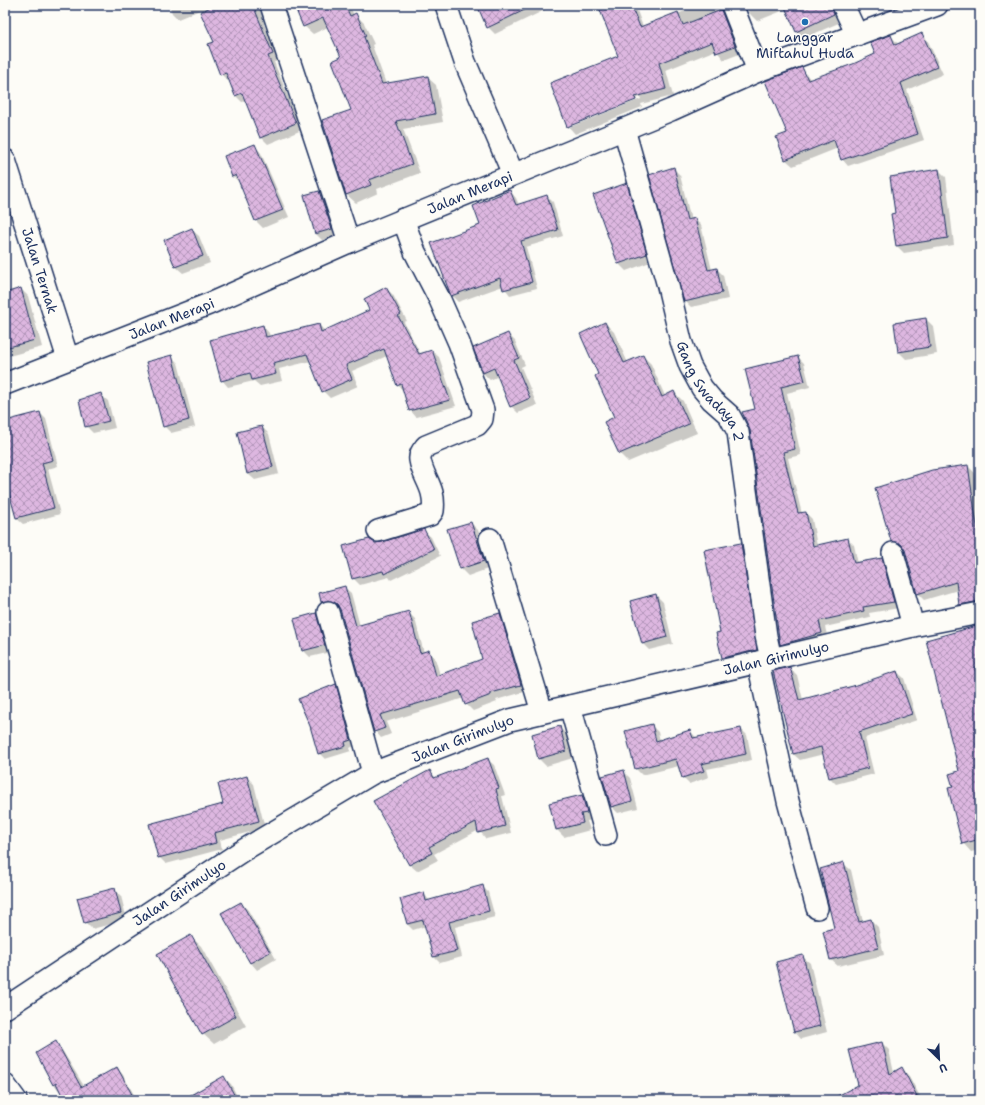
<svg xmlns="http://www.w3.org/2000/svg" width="985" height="1105" font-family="'Shantell Sans',sans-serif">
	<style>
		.shadow { fill: #0003; fill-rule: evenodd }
		.building { fill: url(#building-cross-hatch); stroke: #1b2f5e }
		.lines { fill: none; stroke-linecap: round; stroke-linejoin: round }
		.minor-casing { stroke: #1b2f5e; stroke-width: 24 }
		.minor { stroke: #fdfcf7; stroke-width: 21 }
		.poi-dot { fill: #1f6fb2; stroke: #fdfcf7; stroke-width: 1.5 }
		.labels { text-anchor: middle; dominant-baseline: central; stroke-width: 3; stroke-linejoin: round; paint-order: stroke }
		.poi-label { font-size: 14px; fill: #1b2f5e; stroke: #fdfcf7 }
		.street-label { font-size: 14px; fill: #1b2f5e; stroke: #fdfcf7 }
	</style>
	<defs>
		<pattern id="building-cross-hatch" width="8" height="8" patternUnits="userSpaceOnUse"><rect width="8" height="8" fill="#ddb7e0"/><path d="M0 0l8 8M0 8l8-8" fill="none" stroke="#b295b9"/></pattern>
	</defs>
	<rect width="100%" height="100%" fill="#fdfcf7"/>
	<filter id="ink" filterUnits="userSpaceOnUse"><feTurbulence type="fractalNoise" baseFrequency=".025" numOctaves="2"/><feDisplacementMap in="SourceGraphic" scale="8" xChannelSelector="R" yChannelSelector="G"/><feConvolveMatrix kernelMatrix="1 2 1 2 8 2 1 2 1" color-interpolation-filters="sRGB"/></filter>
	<g filter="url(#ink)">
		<path class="shadow" d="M169,5H263L268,22L264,24L279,61L274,62L302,130L268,144L261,137L247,101L242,102L236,96L230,80L228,81L221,74L216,42L200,10L178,19L172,13Z
			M295,5H349L354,15L355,14L364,23L374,44L372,45L386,84L427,77L436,85L443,122L403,129L420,173L377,189L378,193L356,203L347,195L352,110L342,58L328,27L313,34L304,26Z
			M478,5H548L549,8L495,34L488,27Z
			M600,5H635L643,27L690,9L688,5H729L742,53L724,60L716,50L666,70L673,96L641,104L642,107L575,134L568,126L620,57ZM640,97L641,99L570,127V125Z
			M745,5H840L841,22L804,38L797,31L787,9L757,21L750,14Z
			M858,5H863L865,10H864Z
			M922,34L928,41L943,74L907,90L924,140L848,166L842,159L838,148L793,166L786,160L778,138L789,134L802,69L811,80L854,65L876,55L891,36L899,45Z
			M255,146L261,153L289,217L263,228L256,221L241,183L233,177Z
			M674,169L680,175L691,220L694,219L701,225L712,270L717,269L723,275L728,299L691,307L685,301Z
			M939,170L946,177L954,245L904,253L897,246L892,215L896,214Z
			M626,184L633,191L653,261L626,271L619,264L594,195Z
			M510,191L516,198L519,205L547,196L553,202L563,236L526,247L537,288L510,295L503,286L458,302L452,296L482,225Z
			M319,192L326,199L338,235L322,240L316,234Z
			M192,230L199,236L210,263L183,273L176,267L165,240Z
			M386,288L393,295L407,321L404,322L421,355L432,351L439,357L456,406L416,417L410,410L404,392L398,385L387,356L352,371L358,386L330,398L323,391L311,361L279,369L282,381L260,386L254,381L228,387L222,380L263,326L269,333L270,337L319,325L325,331L371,311Z
			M21,289L28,296L42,347L9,356L5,352V294Z
			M926,319L933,326L937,354L906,359L899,352Z
			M605,323L614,332L628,363L643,356L651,364L665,396L674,392L683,401L697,433L628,462L620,454L606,422L615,418L600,375Z
			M508,334L515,341L525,365L521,367L537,405L518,413L511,406L499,376L490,380L483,373Z
			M171,356L178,363L195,427L171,433L164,426Z
			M798,357L804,363L810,387L787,393L801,455L788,458L802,514L806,513L812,519L817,546L848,539L854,545L858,564L882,559L888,565L899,608L869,613L870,617L825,627L828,639L787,650L781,644L757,410Z
			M101,395L108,401L115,428L93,433L86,426Z
			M40,413L46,419L58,466L48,469L60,514L23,524L16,518L7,482H5V435Z
			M262,427L269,434L279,474L255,480L248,474Z
			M968,466L975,473L980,507V609L967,611L960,604L958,590L924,600L917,593L906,550L899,548L892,541Z
			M471,523L478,530L490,568L468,576L461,569L448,530Z
			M424,531L431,537L440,556L391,580L389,577L360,585L353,578L375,544L382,543Z
			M741,544L748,551L763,657L730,665L723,658L721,633Z
			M344,587L351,593L360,626L408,612L415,619L424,653L429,652L435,658L440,675L483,660L500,615L506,621L527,691L496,700L497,702L473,711L466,704L464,698L386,722L391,734L381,738L375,731L340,608L338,606L329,608L322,602Z
			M656,595L663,602L673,644L649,650L642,643Z
			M316,614L323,621L331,652L310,657L303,650Z
			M980,626V850L971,852L963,843L954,788L960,772L964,629Z
			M790,668L797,675L803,700L853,687L897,672L904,678L917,720L865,738L874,774L836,784L830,778L824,754L800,760L793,754Z
			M336,685L341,691L356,745L350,748L351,751L325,759L319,753L311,726Z
			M652,726L658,732L660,741L690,731L697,738L741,729L747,735L752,760L707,769L709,777L689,784L683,778L679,766L642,775L636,769L626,732Z
			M559,727L566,734L573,758L546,766L539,759L533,734Z
			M487,759L494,765L505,795L502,796L511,833L486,839L479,830L434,854L438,860L417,871L410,865L375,801L429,771L436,778Z
			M623,771L630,778L638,808L618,813L611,806Z
			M247,777L254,784L265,828L220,840L222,849L166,864L159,857L224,805Z
			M582,796L589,803L594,819L587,821L590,830L564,837L557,830L550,804Z
			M844,864L851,870L863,922L871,920L878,927L884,955L838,966L831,960Z
			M483,887L488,892L495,917L455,927L462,957L440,963L434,957L426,926L413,930L407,924L423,893L430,901Z
			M114,889L121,896L127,920L92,929L85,922Z
			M241,903L248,910L276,959L257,970L251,963L223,914Z
			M190,936L201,946L246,1026L214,1044L203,1034Z
			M803,957L810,963L827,1032L801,1039L795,1032L778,963Z
			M56,1043L62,1050L84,1086L117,1068L123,1075L137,1100H66L54,1084Z
			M882,1043L889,1050L894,1073L902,1069L909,1076L922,1100H832L859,1086Z
			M224,1078L231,1084L239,1100H208Z"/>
		<path class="building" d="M215,5H253L273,54L268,56L296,123L260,138L242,93L235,96L226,73L220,75L208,44L214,42L200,12Z
			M294,5H352L346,7L350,16L356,13L366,36L364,37L382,84L428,76L435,114L396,121L412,164L369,180L371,185L346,195L322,120L351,110L332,61L341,57L323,18L303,27Z
			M477,5H535L487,28Z
			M598,5H631L640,27L678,12L683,25L721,10L735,46L716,53L712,42L659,63L666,89L635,97L636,100L567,127L550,83L618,56Z
			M784,5H831L834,14L796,32Z
			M922,33L937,67L901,83L918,134L841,160L834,140L785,160L776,137L787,133L765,81L802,67L808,80L853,64L875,54L870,42L891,35L895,45Z
			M255,144L283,210L255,221L236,175L232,177L224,156Z
			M674,167L687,220L695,218L708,270L717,268L722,293L684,302L649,175Z
			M939,169L948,238L896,246L891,214L895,213L890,177Z
			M627,183L647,254L618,264L593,195Z
			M510,190L516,205L547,195L558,230L521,241L532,282L503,290L500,278L451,296L431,243L480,225L473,206Z
			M319,191L332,229L315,234L304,195Z
			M192,228L203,256L175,267L164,240Z
			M386,287L401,314L398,316L419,354L432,350L450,400L409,411L401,384L397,386L384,349L346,365L352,379L322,392L307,354L273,363L276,374L252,380L250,373L221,381L210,340L263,325L266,337L319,324L321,332L369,310L364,299Z
			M21,288L35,340L5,348V293Z
			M926,318L930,347L898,352L894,323Z
			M605,322L624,363L643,355L662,397L674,391L689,424L619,454L604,422L614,417L595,376L598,374L580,334Z
			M508,333L519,358L514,360L530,398L510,407L494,368L483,373L473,348Z
			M172,355L189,420L163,427L146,362Z
			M798,356L805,381L781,387L795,449L783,452L798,513L806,512L813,546L848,538L854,563L882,558L894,602L863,607L864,611L819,621L822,633L780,645L750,430L742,412L755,409L745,369Z
			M101,393L109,421L85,427L79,400Z
			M40,412L53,460L42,463L54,508L16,518L5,478V421Z
			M262,426L273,467L247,474L237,432Z
			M968,465L980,547V601L959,605L956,582L917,594L905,550L901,544L891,541L875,488L932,470Z
			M471,522L484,561L460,569L447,529Z
			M424,529L434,549L384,574L383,571L352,579L343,546L369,539L375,543L382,542Z
			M741,543L757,650L722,658L716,633L720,632L704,550Z
			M345,586L356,626L409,611L420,653L429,650L436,676L482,659L472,621L500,613L521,685L491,693V695L465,705L460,691L380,715L385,728L374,732L340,609L337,604L331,601L321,602L319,593Z
			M656,594L667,637L642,644L630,601Z
			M316,613L325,645L302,651L294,619Z
			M980,625V668H975L980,685V839L962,844L948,788L953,787L949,774L959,771L926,640Z
			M790,667L799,700L853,686L897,671L912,714L859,732L868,768L829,778L821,747L793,754L773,671Z
			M336,684L351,740L345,742L346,746L318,754L310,726L298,699Z
			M652,724L656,741L690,730L693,738L741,728L746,754L701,764L704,771L682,778L676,759L635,769L625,731Z
			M560,726L566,751L538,759L532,734Z
			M488,758L499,788L496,789L505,826L478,833L476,822L429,847L432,853L409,865L373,801L430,770L434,778Z
			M624,770L632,801L611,807L602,776Z
			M247,776L259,821L214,833L216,843L158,858L149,824L223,804L218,784Z
			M582,795L587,813L581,814L583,823L556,830L549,803Z
			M844,862L859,922L871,919L878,948L830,960L823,931L834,928L820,869Z
			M483,885L489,911L449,922L457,951L433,957L423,920L407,924L400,899L424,892L426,901Z
			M115,888L121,913L84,923L77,898Z
			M241,902L270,952L250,963L221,913Z
			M191,935L236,1016L202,1035L157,954Z
			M803,955L820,1026L794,1032L776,962Z
			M56,1041L81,1087L117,1067L135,1100H57L63,1097L56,1083L53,1085L36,1053Z
			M882,1042L890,1074L902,1067L919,1100H830L858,1085L849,1050Z
			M224,1076L237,1100H182Z"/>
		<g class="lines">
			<g class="minor-casing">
				<g id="minor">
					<path d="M446,5L465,62L513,174"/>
					<path d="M732,5L758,71"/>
					<path d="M843,5L857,35"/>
					<path d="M272,8L349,242"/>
					<path id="s1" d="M624,129L668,286L681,341L690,366L702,388L712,400L729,415L738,432L766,636L771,659"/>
					<path id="s2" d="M5,160L68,359"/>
					<path id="s3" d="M5,384L209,304L349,242L671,110L758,71L937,5"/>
					<path d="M378,531L430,515L433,511C436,487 423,479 420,460C419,454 423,450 426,446L477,425L482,419L483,410L459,343L440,300L415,252L403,219"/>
					<path d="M490,539L542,712"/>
					<path d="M893,553L913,626"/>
					<path d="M328,612L373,773"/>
					<path d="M758,662L788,801L817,908"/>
					<path d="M570,706L606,835"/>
					<path id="s4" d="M5,1008L242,851L373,773L510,720L913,626L980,613"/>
					<path d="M5,1085L16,1100"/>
				</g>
			</g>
			<use href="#minor" class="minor"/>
		</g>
	</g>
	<circle class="poi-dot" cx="805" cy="22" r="4"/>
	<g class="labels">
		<g class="poi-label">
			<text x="805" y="37">Langgar<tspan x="805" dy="16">Miftahul Huda</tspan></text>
		</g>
		<g class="street-label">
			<text stroke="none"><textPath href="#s3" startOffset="503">Jalan Merapi</textPath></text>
			<text stroke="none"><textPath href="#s2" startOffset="116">Jalan Ternak</textPath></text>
			<text stroke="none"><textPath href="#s3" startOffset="179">Jalan Merapi</textPath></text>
			<text stroke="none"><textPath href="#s1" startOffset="279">Gang Swadaya 2</textPath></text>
			<text stroke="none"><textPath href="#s4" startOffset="857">Jalan Girimulyo</textPath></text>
			<text stroke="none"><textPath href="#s4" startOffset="533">Jalan Girimulyo</textPath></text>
			<text stroke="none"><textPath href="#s4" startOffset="209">Jalan Girimulyo</textPath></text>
		</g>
	</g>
	<rect width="985" height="1105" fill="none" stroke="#fdfcf7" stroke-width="20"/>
	<rect x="10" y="10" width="965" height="1085" fill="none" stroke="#1b2f5e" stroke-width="1.5" filter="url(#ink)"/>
	<g transform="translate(939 1059) rotate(156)" stroke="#fdfcf7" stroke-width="3" paint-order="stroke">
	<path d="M0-3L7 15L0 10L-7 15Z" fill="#1b2f5e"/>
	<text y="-6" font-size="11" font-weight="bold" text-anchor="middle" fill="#1b2f5e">U</text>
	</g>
</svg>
